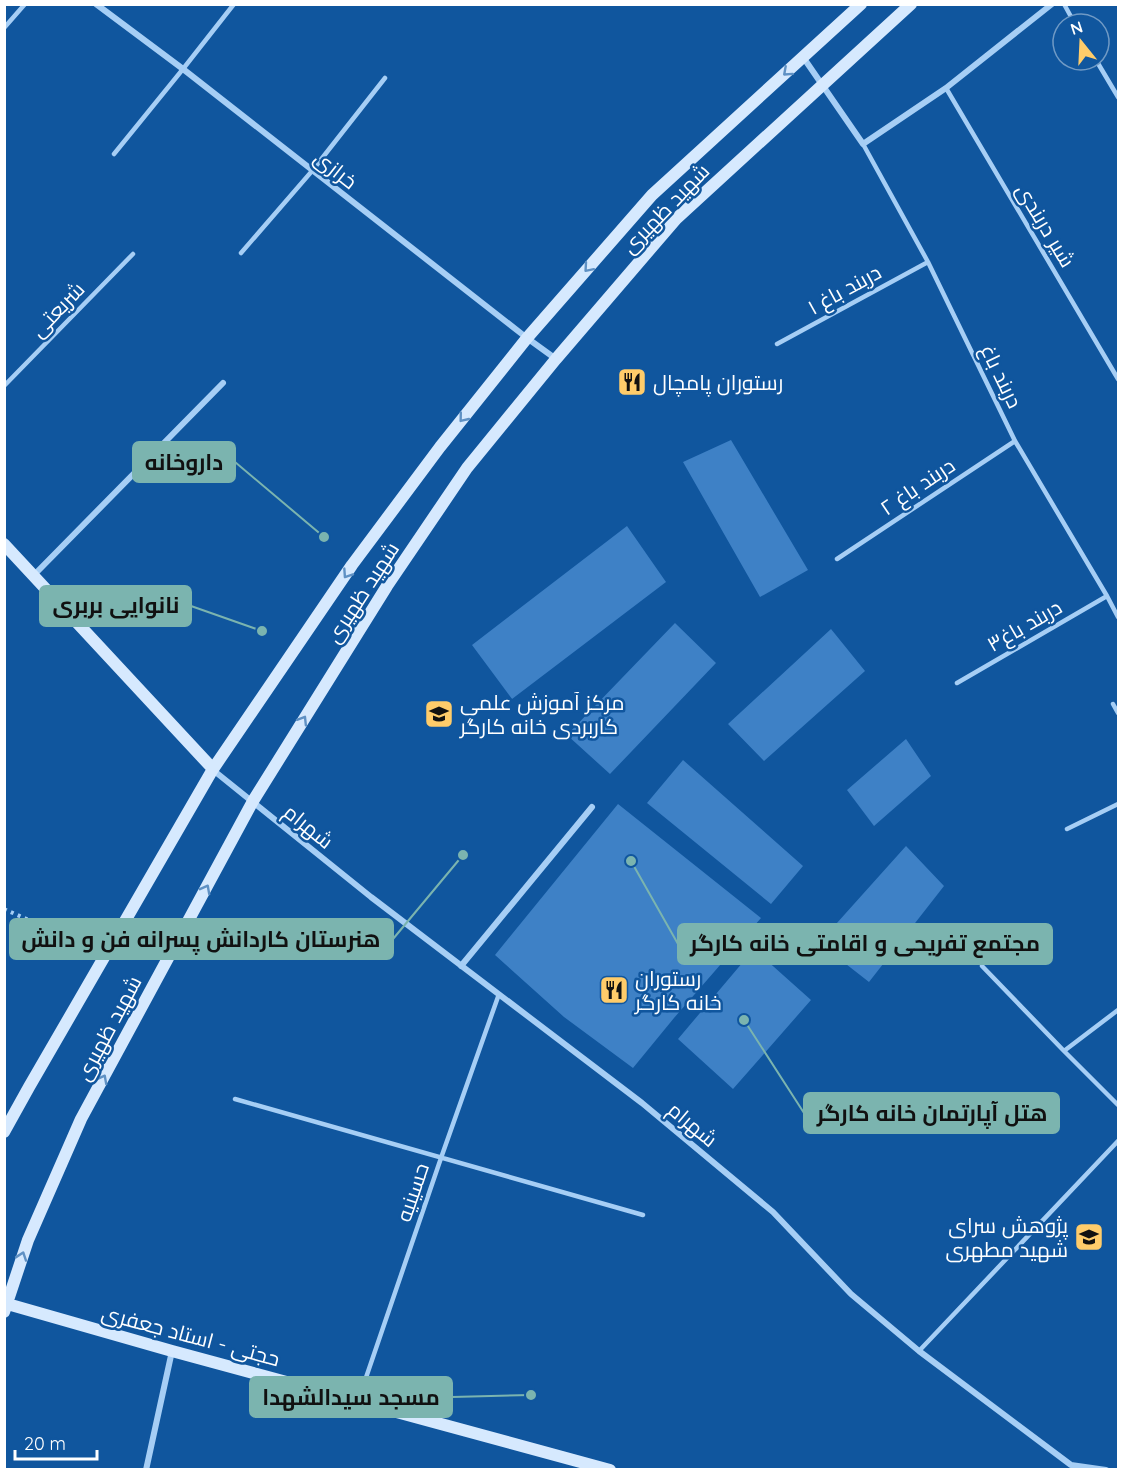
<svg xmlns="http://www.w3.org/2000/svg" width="1123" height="1474" font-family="Quicksand,Cairo,sans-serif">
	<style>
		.building { fill: #3e81c6 }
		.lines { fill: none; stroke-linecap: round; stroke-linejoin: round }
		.path { stroke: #a6cef5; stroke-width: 4; stroke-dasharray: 3 4.5; stroke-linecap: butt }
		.lane { stroke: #a6cef5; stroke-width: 4.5 }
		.street { stroke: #a6cef5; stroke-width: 6 }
		.secondary { stroke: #d6e9fe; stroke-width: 12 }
		.oneway { stroke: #5f91c4 }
		.labels { text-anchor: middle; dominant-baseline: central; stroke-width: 5; stroke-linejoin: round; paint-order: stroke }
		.street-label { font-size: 21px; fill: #fff; stroke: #10569e }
		.poi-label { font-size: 21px; fill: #fff; stroke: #10569e; text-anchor: start }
		.leader { fill: none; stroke: #7bb4af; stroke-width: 2 }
		.callout-dot { fill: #7bb4af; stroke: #10569e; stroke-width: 2 }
		.callout { fill: #7bb4af; stroke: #7bb4af; stroke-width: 2 }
		.callout-label { font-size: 22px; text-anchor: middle; font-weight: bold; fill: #111 }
	</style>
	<rect width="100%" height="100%" fill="#10569e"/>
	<path class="building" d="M731,440L808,570L760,597L683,462Z
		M627,526L666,582L512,699L472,645Z
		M675,623L716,663L610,774L567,735Z
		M831,629L865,671L764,761L728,724Z
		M906,739L931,776L874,826L847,790Z
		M683,760L803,866L771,904L647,803Z
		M618,804L761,918L674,1018L633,1068L564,1017L495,955Z
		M906,846L944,886L869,982L819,943Z
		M754,949L811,1000L733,1089L678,1039Z"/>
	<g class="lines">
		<path class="path" d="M4,909L89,947"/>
		<path class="lane" d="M1064,4L1075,24
			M4,28L25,4
			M1096,60L1118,97
			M946,88L1118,379
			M863,144L928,262L1015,441L1107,596L1118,617
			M114,154L183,69L234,4
			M241,253L312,171L385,78
			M777,344L928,262
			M4,386L133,254
			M837,559L1015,441
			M957,683L1107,596
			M1113,704L1118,713
			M1067,829L1118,804
			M982,966L1064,1051
			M1118,1010L1064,1051L1118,1105
			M235,1099L643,1215
			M919,1351L1118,1141
			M358,1401L441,1158L499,994"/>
		<path class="street" d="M96,4L183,69L527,338L556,359
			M803,57L863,144L946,88L1052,4
			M34,575L223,383
			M213,770L371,897L642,1103L773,1212L851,1294L919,1351L1071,1465L1106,1470
			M461,966L592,807
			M146,1470L172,1351"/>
		<path class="secondary" d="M4,544L213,769
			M4,1132L29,1087L213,769L352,565L440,447L527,338L652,195L861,4
			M4,1303L172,1351L610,1470
			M4,1312L28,1240L81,1119L253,801L387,586L467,468L556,359L676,219L911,4"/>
	</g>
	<defs><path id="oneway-chevron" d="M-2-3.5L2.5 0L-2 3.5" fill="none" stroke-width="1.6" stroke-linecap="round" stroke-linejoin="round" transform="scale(1.5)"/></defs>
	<g class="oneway">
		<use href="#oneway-chevron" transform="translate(787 72) rotate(138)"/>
		<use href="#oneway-chevron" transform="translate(588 268) rotate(131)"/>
		<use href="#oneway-chevron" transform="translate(463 418) rotate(129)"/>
		<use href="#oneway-chevron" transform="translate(347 574) rotate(124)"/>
		<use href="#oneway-chevron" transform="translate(303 720) rotate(-58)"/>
		<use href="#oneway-chevron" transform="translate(206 889) rotate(-62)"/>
		<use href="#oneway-chevron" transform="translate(103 1079) rotate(-62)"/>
		<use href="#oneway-chevron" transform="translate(22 1256) rotate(-71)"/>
	</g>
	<defs>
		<g id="restaurant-square" transform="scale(1.5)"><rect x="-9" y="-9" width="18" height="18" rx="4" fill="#ffcc6a" stroke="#10569e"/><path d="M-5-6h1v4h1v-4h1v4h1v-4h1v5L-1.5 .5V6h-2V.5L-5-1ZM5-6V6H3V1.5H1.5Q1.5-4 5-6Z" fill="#111"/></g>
		<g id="school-square" transform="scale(1.5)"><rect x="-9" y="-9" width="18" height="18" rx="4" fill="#ffcc6a" stroke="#10569e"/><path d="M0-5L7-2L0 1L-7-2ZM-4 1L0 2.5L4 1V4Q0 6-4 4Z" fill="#111"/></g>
	</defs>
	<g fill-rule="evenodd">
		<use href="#restaurant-square" x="632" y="382"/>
		<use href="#school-square" x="439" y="714"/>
		<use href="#restaurant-square" x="614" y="990"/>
		<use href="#school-square" x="1089" y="1237"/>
	</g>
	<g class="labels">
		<g class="street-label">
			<text transform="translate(336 169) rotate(38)">خرازی</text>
			<text transform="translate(665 208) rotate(-46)">شهید ظهیری</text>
			<text transform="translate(1046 225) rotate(59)">شیر دربندی</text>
			<text transform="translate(844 289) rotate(-29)">دربند باغ ۱</text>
			<text transform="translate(57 309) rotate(-46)">شریعتی</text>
			<text transform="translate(1002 376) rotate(64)">دربند باغ</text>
			<text transform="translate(917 486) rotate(-34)">دربند باغ ۲</text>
			<text transform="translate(362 592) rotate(-57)">شهید ظهیری</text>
			<text transform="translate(1024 625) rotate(-30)">دربند باغ۳</text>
			<text transform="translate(309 826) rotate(39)">شهرام</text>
			<text transform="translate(108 1028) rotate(-62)">شهید ظهیری</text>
			<text transform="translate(693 1124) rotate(40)">شهرام</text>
			<text transform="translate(412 1192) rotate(-71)">حسینیه</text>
			<text transform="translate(191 1335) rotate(15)">حجتی - استاد جعفری</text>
		</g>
		<g class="poi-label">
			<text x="653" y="382">رستوران پامچال</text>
			<text x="460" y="702">مرکز آموزش علمی<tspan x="460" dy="24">کاربردی خانه کارگر</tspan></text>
			<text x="635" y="978">رستوران<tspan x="635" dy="24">خانه کارگر</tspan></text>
			<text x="1068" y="1225" text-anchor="end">پژوهش سرای<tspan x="1068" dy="24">شهید مطهری</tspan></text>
		</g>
	</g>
	<path class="leader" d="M324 537L235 462M262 631L191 606M463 855L393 939M631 861L678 944M744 1020L804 1113M531 1395L452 1397"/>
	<g class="callout-dot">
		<circle cx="324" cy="537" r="6"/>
		<circle cx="262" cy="631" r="6"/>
		<circle cx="463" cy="855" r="6"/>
		<circle cx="631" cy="861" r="6"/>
		<circle cx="744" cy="1020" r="6"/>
		<circle cx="531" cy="1395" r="6"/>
	</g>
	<g class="callout">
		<rect x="133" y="442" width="102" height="40" rx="6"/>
		<rect x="40" y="586" width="151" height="40" rx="6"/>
		<rect x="10" y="919" width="383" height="40" rx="6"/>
		<rect x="678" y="924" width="374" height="40" rx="6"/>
		<rect x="804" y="1093" width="255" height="40" rx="6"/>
		<rect x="250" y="1377" width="202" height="40" rx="6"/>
	</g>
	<g class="callout-label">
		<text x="184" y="470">داروخانه</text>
		<text x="116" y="613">نانوایی بربری</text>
		<text x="201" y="947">هنرستان کاردانش پسرانه فن و دانش</text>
		<text x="865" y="951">مجتمع تفریحی و اقامتی خانه کارگر</text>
		<text x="932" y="1121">هتل آپارتمان خانه کارگر</text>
		<text x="351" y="1405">مسجد سیدالشهدا</text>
	</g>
	<rect width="1123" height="1474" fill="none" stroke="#ffffff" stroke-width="12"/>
	<g transform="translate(1081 42) rotate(342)"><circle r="28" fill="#10569e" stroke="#709ac5" stroke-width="1.5"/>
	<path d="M0-4.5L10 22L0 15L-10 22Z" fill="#ffcc6a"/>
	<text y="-9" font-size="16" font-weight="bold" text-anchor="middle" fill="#ffffff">N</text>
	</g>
	<path d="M15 1450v9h82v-9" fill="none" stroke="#ffffff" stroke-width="3"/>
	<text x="24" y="1450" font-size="18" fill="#ffffff" stroke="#10569e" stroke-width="4.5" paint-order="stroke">20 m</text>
</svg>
